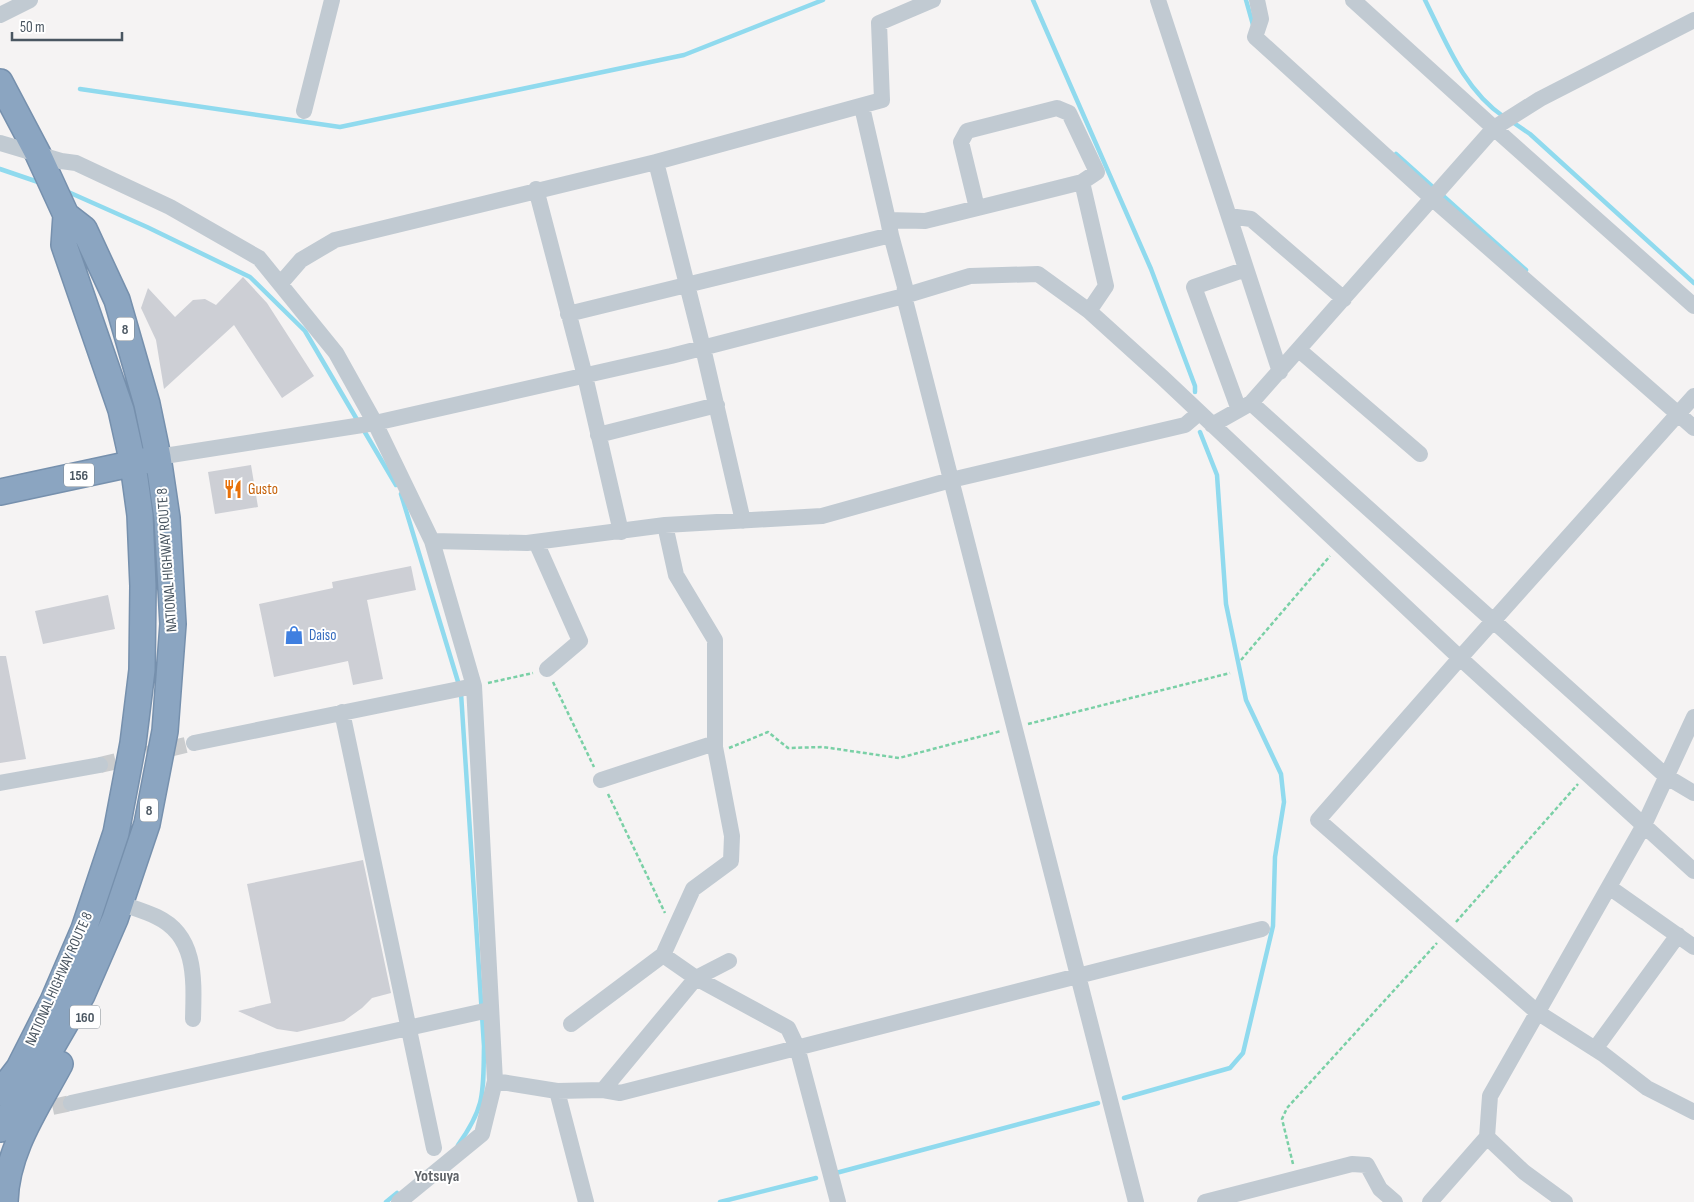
<svg xmlns="http://www.w3.org/2000/svg" width="1694" height="1202" font-family="'Sofia Sans Condensed',sans-serif">
	<style>
		.lines { fill: none; stroke-linecap: round; stroke-linejoin: round }
		.stream { stroke: #90daee; stroke-width: 4.5 }
		.building { fill: #cdcfd5 }
		.minor-tunnel { stroke: #caccce; stroke-width: 16; stroke-dasharray: 16 8; stroke-linecap: butt }
		.highway-casing { stroke: #7690ad; stroke-width: 28 }
		.path { stroke: #7ad0a6; stroke-width: 2.5; stroke-dasharray: 4 2.5; stroke-linecap: butt }
		.minor { stroke: #c1cad2; stroke-width: 16 }
		.highway { stroke: #8ba5c1; stroke-width: 25 }
		.labels { text-anchor: middle; dominant-baseline: central; stroke-width: 4; stroke-linejoin: round; paint-order: stroke }
		.shield { fill: #fff; stroke: #808990; stroke-width: 1 }
		.shield-label { font-size: 14px; font-weight: bold; fill: #4a5661 }
		.food-label { font-size: 15px; fill: #c56008; stroke: #fff; text-anchor: start }
		.street-label { font-size: 15px; fill: #4a5661; stroke: #fff }
		.shop-label { font-size: 15px; fill: #366cbe; stroke: #fff; text-anchor: start }
		.neighbourhood-label { font-size: 16px; font-weight: bold; fill: #5f6368; stroke: #fff }
	</style>
	<rect width="100%" height="100%" fill="#f5f3f3"/>
	<g class="lines">
		<path class="stream" d="M1033,0L1151,269L1195,386V392
			M1246,0L1253,25
			M1425,0C1446,42 1464,90 1504,117
			M80,89L340,127L684,55L823,0
			M1511,121L1530,134L1694,283
			M1396,154L1435,189
			M0,169L41,183
			M66,191L147,227L250,277L305,331L359,423
			M1441,194L1526,270
			M363,429L396,485
			M401,494L459,685
			M1124,1098L1230,1068L1243,1053L1273,926L1275,857L1284,802L1281,774L1246,700L1226,604L1217,475L1200,432
			M458,1145C486,1106 483,1092 484,1046L461,693
			M836,1173L1098,1103
			M386,1202L397,1193
			M720,1202L816,1178"/>
	</g>
	<path class="building" d="M243,277L267,303L314,376L282,398L234,325L164,389L156,340L141,308L148,288L175,317L193,300L205,299L216,305Z
		M251,465L258,507L215,514L208,472Z
		M411,566L416,590L367,600L383,679L353,685L348,661L274,677L259,604L333,588L332,582Z
		M108,595L115,629L43,644L35,611Z
		M0,656H6L26,759L0,763Z
		M363,860L391,993L372,998L362,1008L344,1021L297,1032L277,1029L238,1011L271,1003L247,884Z"/>
	<g class="lines">
		<path class="minor-tunnel" d="M100,765L194,743
			M29,1112L71,1103"/>
		<g class="highway-casing">
			<path id="highway" d="M0,82L38,154L66,215L64,245L121,410L133,464L140,515L143,586L142,670L133,743L116,833L84,929L53,1001L19,1068L0,1093
				M0,492L149,460
				M0,1129L35,1076L82,995L115,919L147,824L165,731L173,624L167,518L158,457L147,404L117,300L84,229L66,215
				M5,1202C6,1151 37,1107 60,1064"/>
		</g>
		<path class="path" d="M1241,660L1330,556
			M553,682L594,767
			M488,683L533,673
			M1028,724L1230,673
			M729,748L768,732L788,748L823,747L899,758L1001,731
			M608,794L665,913
			M1456,922L1578,784
			M1293,1164L1282,1119L1287,1108L1437,943"/>
		<path class="minor" d="M1158,0L1280,372
			M1257,0L1261,19L1255,37L1433,199L1694,428
			M1353,0L1494,128L1694,306
			M0,15L30,0
			M862,107L888,220
			M304,111L332,0
			M0,143L61,161L76,163L170,207L259,258L336,353L375,423L432,541L474,686L495,1081L482,1134L399,1202
			M656,162L882,100L879,23L933,0
			M536,189L585,376L621,532
			M977,208L961,142L967,131L1057,108L1069,113L1097,172L1082,182
			M1229,216L1251,219L1344,299
			M891,235L888,220L925,221L1082,182L1106,286L1089,311
			M281,283L301,260L335,240L656,162L703,348L743,521
			M568,314L891,235L905,287L904,296L1136,1202
			M1299,350L1420,454
			M1694,396L1460,658L1318,820L1537,1012L1603,1054L1647,1088L1694,1112
			M1251,403L1667,777L1694,793
			M1239,410L1194,287L1246,269
			M1212,425L1251,403L1494,128L1540,99L1694,20
			M598,435L717,405
			M158,457L375,423L671,356L904,296L970,276L1038,274L1089,311L1162,377L1460,658L1694,871
			M665,525L676,575L715,640V747L732,836L731,861L693,889L663,955L696,978L788,1028L797,1047L838,1202
			M432,541L527,543L665,525L822,516L951,480L1185,425L1199,413
			M536,542L580,641L547,669
			M342,712L434,1148
			M194,743L474,686
			M601,780L715,743
			M0,783L100,765
			M1609,887L1694,947
			M131,907C140,910 149,913 157,917C197,936 194,980 193,1019
			M571,1024L663,955
			M1595,1049L1678,935
			M495,1081L557,1091L603,1090L620,1093L1262,929
			M603,1090L696,978L729,961
			M557,1091L586,1202
			M71,1103L489,1010
			M1487,1137L1524,1172L1565,1202
			M1205,1202L1352,1164L1367,1165L1380,1189L1395,1202
			M1430,1202L1487,1137L1490,1096L1644,825L1694,717"/>
		<use href="#highway" class="highway"/>
	</g>
	<defs>
		<g id="restaurant-bare" transform="scale(1.5)"><path d="M-5-6h1v4h1v-4h1v4h1v-4h1v5L-1.5 .5V6h-2V.5L-5-1ZM5-6V6H3V1.5H1.5Q1.5-4 5-6Z" fill="#e8710a" stroke="#fff" stroke-width="2.5" paint-order="stroke"/></g>
		<g id="shop-bare" transform="scale(1.5)"><path d="M-5-2.5h2.3a2.7 3.5 0 0 1 5.4 0H5L5.5 6h-11ZM-1.5-2.5h3a1.5 2.3 0 0 0-3 0Z" fill="#3f7fe0" stroke="#fff" stroke-width="2.5" paint-order="stroke"/></g>
	</defs>
	<g fill-rule="evenodd">
		<use href="#restaurant-bare" x="233" y="489"/>
		<use href="#shop-bare" x="294" y="635"/>
	</g>
	<g class="labels">
		<g class="shield">
			<rect x="116" y="317.5" width="18" height="23" rx="4"/>
			<rect x="64" y="463.5" width="30" height="23" rx="4"/>
			<rect x="140" y="798.5" width="18" height="23" rx="4"/>
			<rect x="70" y="1005.5" width="30" height="23" rx="4"/>
		</g>
		<g class="shield-label">
			<text x="125" y="329">8</text>
			<text x="79" y="475">156</text>
			<text x="149" y="810">8</text>
			<text x="85" y="1017">160</text>
		</g>
		<g class="food-label">
			<text x="248" y="489">Gusto</text>
		</g>
		<g class="street-label">
			<text transform="translate(167 560) rotate(-94)">NATIONAL HIGHWAY ROUTE 8</text>
			<text transform="translate(59 979) rotate(-66)">NATIONAL HIGHWAY ROUTE 8</text>
		</g>
		<g class="shop-label">
			<text x="309" y="635">Daiso</text>
		</g>
		<g class="neighbourhood-label">
			<text x="437" y="1176">Yotsuya</text>
		</g>
	</g>
	<path d="M12 32v8h110v-8" fill="none" stroke="#4a5661" stroke-width="2.5"/>
	<text x="20" y="32" font-size="15" fill="#4a5661" stroke="#ffffff" stroke-width="4" paint-order="stroke">50 m</text>
</svg>
